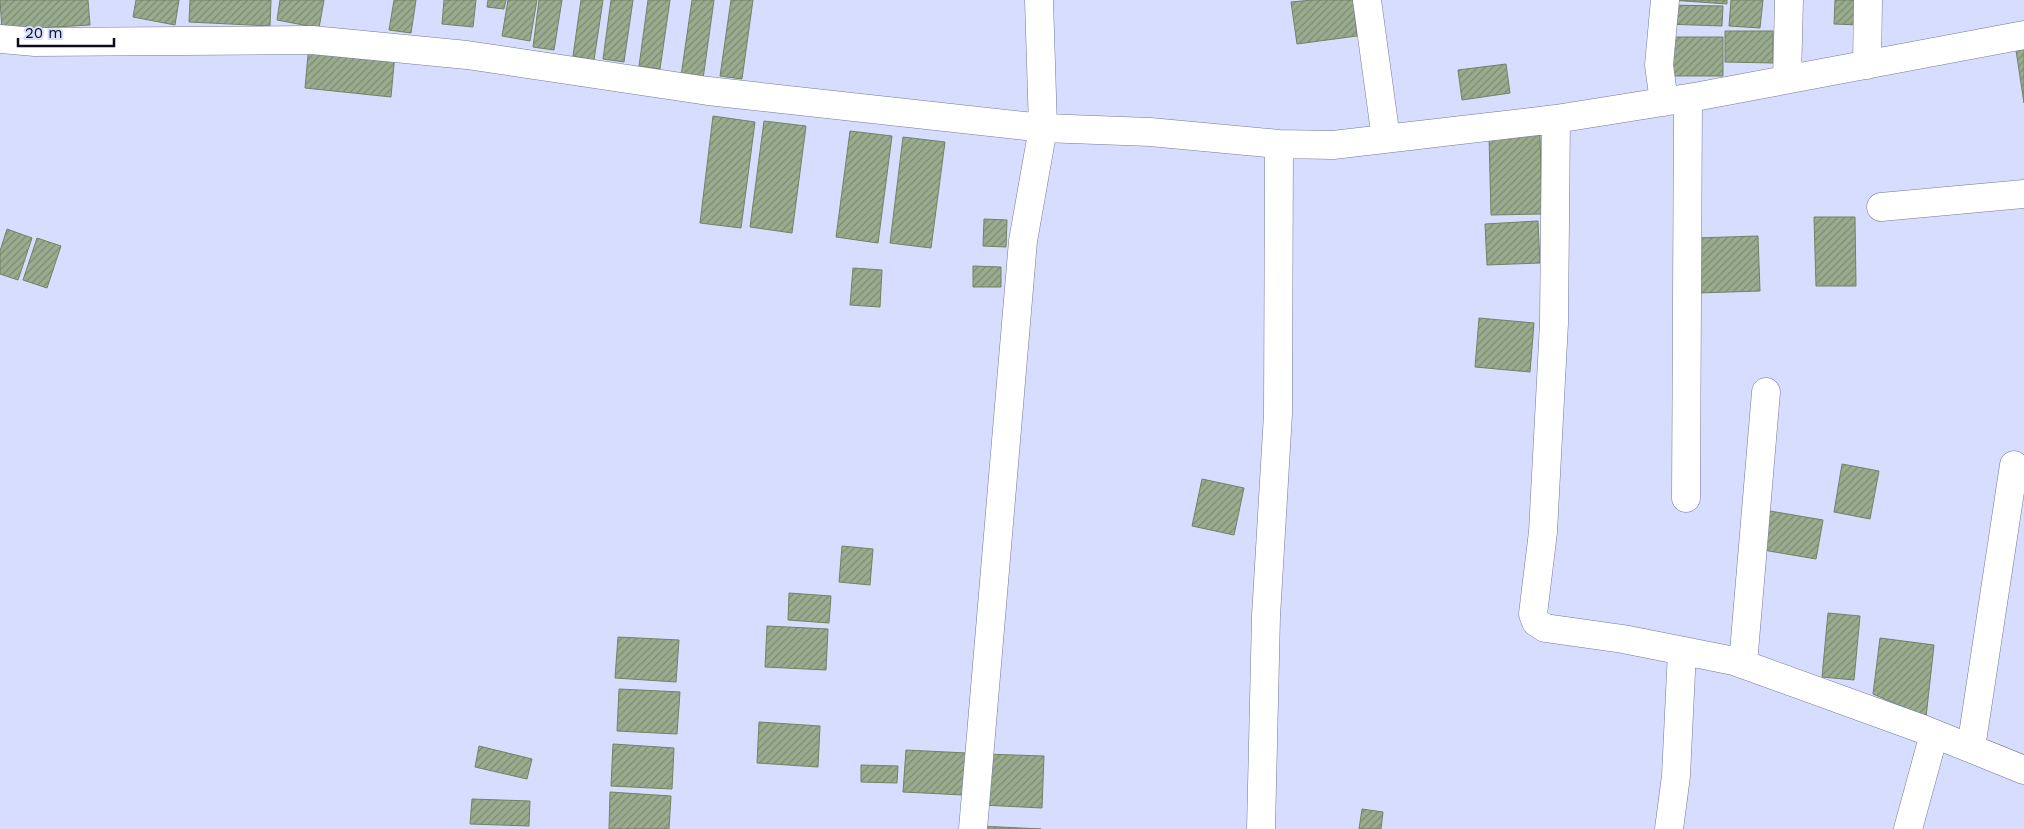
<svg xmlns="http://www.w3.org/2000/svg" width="2024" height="829" font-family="'Work Sans',sans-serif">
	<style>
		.building { fill: url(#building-hatch); stroke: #718265 }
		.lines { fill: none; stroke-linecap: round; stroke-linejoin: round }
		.minor-casing { stroke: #737997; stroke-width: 29 }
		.minor { stroke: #fff; stroke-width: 28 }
	</style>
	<defs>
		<pattern id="building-hatch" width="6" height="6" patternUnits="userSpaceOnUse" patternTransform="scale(1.25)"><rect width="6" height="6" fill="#9aac8e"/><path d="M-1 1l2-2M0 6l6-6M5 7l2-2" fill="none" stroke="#7c8a73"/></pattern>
	</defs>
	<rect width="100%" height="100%" fill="#d6ddfe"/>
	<path class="building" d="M0,0H88L90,25L2,30Z
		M136,0H179L175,25L133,17Z
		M190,0H271L270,26L189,22Z
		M280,0H324L319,28L277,20Z
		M394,0H416L411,33L389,30Z
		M444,0H476L473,27L442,24Z
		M488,0H506L504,9L487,7Z
		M508,0H537L530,41L502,36Z
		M539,0H562L554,50L533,47Z
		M581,0H603L594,60L573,56Z
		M611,0H633L624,62L603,59Z
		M648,0H670L660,69L639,66Z
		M692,0H714L703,79L681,76Z
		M731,0H753L742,79L720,76Z
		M1312,0H1353L1357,36L1297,44L1291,2Z
		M1670,0H1727V4Z
		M1731,0H1763L1760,28L1729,26Z
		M1835,0H1860L1859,25L1834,24Z
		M1665,5L1723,6L1722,26L1664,24Z
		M1725,31H1773V63L1725,62Z
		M1664,37H1723V76H1664Z
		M2024,43V103L2015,44Z
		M309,44L395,53L391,97L305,88Z
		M1506,64L1510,93L1462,100L1458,70Z
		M713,116L755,122L741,228L700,223Z
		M764,121L806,126L792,233L750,227Z
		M850,131L892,136L878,243L836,237Z
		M1540,135L1542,214L1491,215L1489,136Z
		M903,137L945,142L931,248L890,243Z
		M1814,217H1855L1856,286H1816Z
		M984,219L1007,220L1006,247L983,246Z
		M1538,221L1540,263L1487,265L1485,224Z
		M7,229L32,238L18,280L0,274V251Z
		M1758,236L1760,291L1697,293L1695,238Z
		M37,238L61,246L47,288L23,280Z
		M973,266L1001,267V287H973Z
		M853,268L882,270L880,307L850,305Z
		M1479,318L1534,323L1530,372L1475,367Z
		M1842,464L1879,471L1870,519L1834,512Z
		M1202,479L1244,488L1234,535L1192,526Z
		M1770,511L1823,520L1816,559L1763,550Z
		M842,546L873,549L870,585L839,582Z
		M789,593L831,596L829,623L788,620Z
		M1828,613L1860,616L1854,680L1822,677Z
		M767,626L828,629L826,670L765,667Z
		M618,637L679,640L676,682L615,678Z
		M1880,638L1934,645L1926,717L1873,694Z
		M619,689L680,692L677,734L617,731Z
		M759,722L820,726L818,767L757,763Z
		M613,744L674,748L672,789L611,786Z
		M479,746L532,759L527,779L475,767Z
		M906,750L967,753L964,795L903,792Z
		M984,754L1044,756L1042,808L982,805Z
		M861,765L898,766L897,783L861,782Z
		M610,792L671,796L669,829H609Z
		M472,799L530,801L529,826L470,824Z
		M1362,809L1383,812L1381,829H1359Z
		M980,826L1041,829H980Z"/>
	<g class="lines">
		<g class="minor-casing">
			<path id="minor" d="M1367,0L1386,139
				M0,39L35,42L312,40L467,55L708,91L1043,128L1150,132L1279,144L1333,145L1556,119L1700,96L2024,35
				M1867,65L1868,0
				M1787,79L1789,0
				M1664,102L1659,65L1665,0
				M1556,119L1554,323L1543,532L1533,614L1536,622L1545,628L1623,639L1734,661L1925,730L2024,770
				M1881,207L2024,194
				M1686,498L1688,98
				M1743,664L1766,392
				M1971,748L2014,465
				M973,829L1023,241L1043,128L1039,0
				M1261,829L1266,616L1278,414L1279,144
				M1669,829L1676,776L1682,651
				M1908,829L1934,734"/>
		</g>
		<use href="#minor" class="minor"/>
	</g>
	<path d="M18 38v8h96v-8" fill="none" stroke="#0c0d18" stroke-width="2.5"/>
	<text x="25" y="38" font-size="15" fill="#0c0d18" stroke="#d6ddfe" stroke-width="4" paint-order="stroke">20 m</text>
</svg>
